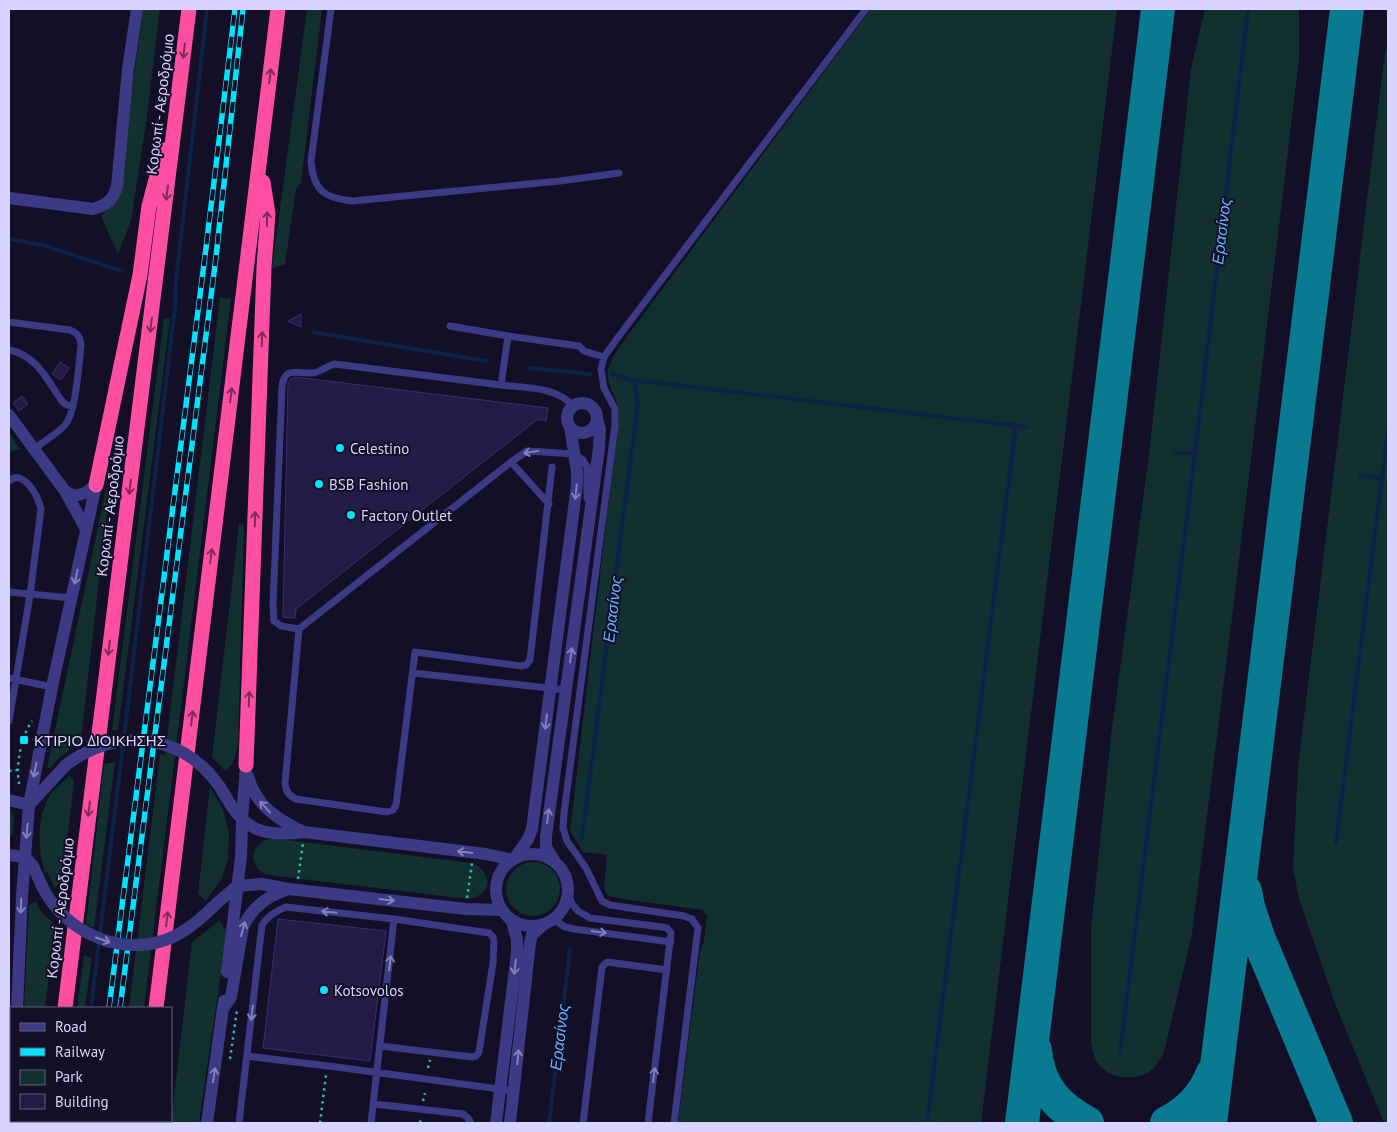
<svg xmlns="http://www.w3.org/2000/svg" width="1397" height="1132" font-family="'PT Sans',sans-serif">
	<style>
		.green { fill: #12302f }
		.lines { fill: none; stroke-linecap: round; stroke-linejoin: round }
		.stream { stroke: #0c2248; stroke-width: 4 }
		.taxiway { stroke: #0a7a92; stroke-width: 34 }
		.building { fill: #241b47; stroke: #3b2d73 }
		.path { stroke: #2fb8b0; stroke-width: 2.5; stroke-dasharray: 2.5 4; stroke-linecap: butt }
		.service { stroke: #3d3a85; stroke-width: 7 }
		.minor { stroke: #3d3a85; stroke-width: 12 }
		.motorway { stroke: #ff4fa3; stroke-width: 15 }
		.rail-casing { stroke: #00e5ff; stroke-width: 5.5 }
		.rail { stroke: #130f26; stroke-width: 4; stroke-dasharray: 11; stroke-linecap: butt }
		.minor-bridge { stroke: #3d3a85; stroke-width: 12 }
		.oneway { stroke: #7d2c5e }
		.oneway2 { stroke: #837fbc }
		.poi-dot { fill: #00e5ff; stroke: #130f26; stroke-width: 2 }
		.labels { text-anchor: middle; dominant-baseline: central; stroke-width: 4; stroke-linejoin: round; paint-order: stroke }
		.street-label { font-size: 15px; fill: #d9d4ff; stroke: #130f26 }
		.poi-label { font-size: 15px; fill: #d9d4ff; stroke: #130f26; text-anchor: start }
		.water-label { font-size: 16px; font-style: italic; fill: #62b6ff; stroke: #130f26 }
	</style>
	<rect width="100%" height="100%" fill="#130f26"/>
	<path class="green" d="M143,9H160L146,123L131,221L118,254L101,216L113,199L120,180Z
		M307,9H322L301,183L296,189L285,264L272,268Z
		M871,9H1117L981,1123H678L700,951L704,941L707,916L703,910L622,899L607,895L604,888L607,855L583,852L570,831L619,413C618,398 605,384 608,369C610,362 614,356 617,350Z
		M1205,9H1299V59L1232,618L1192,934L1164,1052C1160,1059 1157,1066 1150,1071C1134,1082 1108,1079 1097,1062C1093,1056 1092,1047 1091,1040V928L1111,736L1149,455L1191,69Z
		M1388,41V1123H1384L1335,1003L1299,899L1293,868L1298,767L1384,60Z
		M220,297L231,299L144,1008H129L160,754L165,755Z
		M164,318L170,319L118,730H112Z
		M9,432L20,449L9,451Z
		M106,489L109,492L81,740L60,757L50,768H47Z
		M239,524L244,525L238,745L233,763L226,771L212,757Z
		M115,762L94,928L86,925L104,764Z
		M70,775L74,782L62,882L55,888L47,872L45,873C38,850 36,817 50,795C55,788 64,782 70,775Z
		M210,787L223,809L229,834L228,859L222,878L206,901L198,894Z
		M9,807L14,817L13,834L9,838Z
		M271,838L472,863C494,873 493,895 468,899L268,875C246,867 250,843 271,838Z
		M506 889a27 27 0 1 1 54 0a27 27 0 1 1-54 0Z
		M36,902L40,910L55,925L45,1008H24L29,905Z
		M219,921L227,932L199,1123H171L192,942Z
		M84,955L92,958L85,1008H77Z"/>
	<g class="lines">
		<path class="stream" d="M9,239L42,245L122,271
			M313,332L486,361
			M529,368L590,374
			M612,374L634,381L652,382L1027,427
			M1195,453L1248,9
			M1360,475L1382,478L1388,430
			M124,738L175,307L176,281L207,9
			M582,838L638,402L634,381
			M1336,843L1382,478
			M91,1008L123,745
			M1120,1053L1195,453H1175
			M77,1123L78,1121
			M549,1123L570,950
			M927,1123L1016,425"/>
		<path class="taxiway" d="M1245,891L1248,907L1258,937L1336,1123
			M1035,1050C1038,1085 1056,1107 1087,1123
			M1022,1123L1158,9
			M1167,1123C1189,1112 1204,1096 1213,1073
			M1210,1123L1347,9"/>
	</g>
	<path class="building" d="M301,314V327L288,321Z
		M60,362L69,368L61,380L52,374Z
		M295,377L548,408L546,421L538,419L296,609L295,618L283,617L288,383L290,380Z
		M22,396L28,404L19,411L13,403Z
		M278,919L386,931L370,1061L263,1048Z"/>
	<g class="lines">
		<path class="path" d="M9,771L17,770
			M19,784C19,779 17,773 18,768C19,752 23,734 32,721
			M298,879L303,843
			M467,898L472,863
			M230,1059L237,1010
			M428,1068L430,1060
			M423,1101L425,1093
			M320,1123L326,1075
			M420,1123L421,1118"/>
		<path class="service" d="M331,9L311,161C313,190 324,198 352,201L560,181L619,173
			M9,322L70,330C78,333 80,337 81,345C79,363 76,413 65,425C57,434 44,441 34,449
			M450,326L508,336L501,385C525,388 556,386 573,406
			M508,336L579,346L584,351L604,357
			M9,350C36,355 47,379 61,400L65,404L73,407
			M501,385L335,364C328,365 324,370 317,372C302,377 284,362 282,388L273,605L274,621L281,626L299,629L511,462L527,451L574,454L583,460L587,467V498
			M511,462L549,504
			M9,481C23,468 38,496 41,509L30,595L9,721
			M9,592L71,598
			M299,629L285,783C286,791 288,795 296,799L387,812L393,810L396,805L415,652L521,666L526,665L530,660L552,467
			M413,673L566,690
			M9,678L52,687
			M568,893L572,904L578,911L590,918L662,927L667,928L671,933L648,1123
			M553,919L565,927L574,929L671,942
			M247,1056L344,1068L514,1091
			M374,1104L463,1114L468,1118L471,1123
			M239,1123L262,925C268,916 275,911 286,907L394,919L489,933L493,937L494,942L493,963L479,1052L476,1056L472,1057L380,1046
			M371,1123L394,919
			M583,1123L602,967L607,962L667,970
			M674,1123L698,928L692,919L684,916L610,905L602,901L586,868L567,841L563,828L564,813L615,425V409L604,388L601,369L604,357L616,340L866,9"/>
		<path class="minor" d="M9,198L93,209C107,205 113,200 117,186L128,69L137,9
			M567 418a15 15 0 1 1 30 0a15 15 0 1 1-30 0Z
			M9,415L65,491L86,529
			M65,491L74,496L85,493L96,485
			M248,776C255,805 278,820 304,832
			M226,797C245,832 266,837 304,832L486,854L513,860
			M9,800L29,805
			M29,805L66,765
			M496 890a36 36 0 1 1 72 0a36 36 0 1 1-72 0Z
			M9,855L25,857L33,866L42,886
			M515,858L528,839L532,829L577,485V472L570,426
			M555,862L546,847V836L599,448L600,429L597,419
			M217,903L237,886L262,884L289,889
			M227,972L241,857L242,820L246,765
			M17,1008L22,896L29,805L52,687L96,485
			M223,1009L231,997L243,927C252,907 269,895 289,889L466,909L502,910
			M9,1062L11,1059
			M9,1115L11,1087
			M207,1123L224,1001
			M496,1123L517,953V939L511,919
			M510,1123L530,943L532,935L544,924"/>
		<path class="motorway" d="M96,485L140,275L149,206L164,150
			M246,765L264,267L268,214L263,182
			M65,1008L189,9
			M156,1008L278,9
			M51,1123L52,1121
			M142,1123V1121
			M153,1123V1121"/>
		<g class="rail-casing">
			<path id="rail" d="M109,1008L205,256L235,9
				M120,1008L216,257L243,9
				M95,1123V1121
				M106,1123V1121"/>
		</g>
		<use href="#rail" class="rail"/>
		<path class="minor-bridge" d="M66,765C121,723 192,735 226,797
			M42,886C65,934 125,960 175,936C191,928 204,916 217,903"/>
	</g>
	<defs><path id="oneway-shaft" d="M-6 0H5M1.5-3L5.5 0L1.5 3" fill="none" stroke-width="1.6" stroke-linecap="round" stroke-linejoin="round" transform="scale(1.25)"/></defs>
	<g class="oneway">
		<use href="#oneway-shaft" transform="translate(184 51) rotate(97)"/>
		<use href="#oneway-shaft" transform="translate(270 76) rotate(-83)"/>
		<use href="#oneway-shaft" transform="translate(167 193) rotate(97)"/>
		<use href="#oneway-shaft" transform="translate(267 219) rotate(-89)"/>
		<use href="#oneway-shaft" transform="translate(151 325) rotate(97)"/>
		<use href="#oneway-shaft" transform="translate(262 339) rotate(-88)"/>
		<use href="#oneway-shaft" transform="translate(231 395) rotate(-83)"/>
		<use href="#oneway-shaft" transform="translate(130 487) rotate(97)"/>
		<use href="#oneway-shaft" transform="translate(255 519) rotate(-88)"/>
		<use href="#oneway-shaft" transform="translate(211 556) rotate(-83)"/>
		<use href="#oneway-shaft" transform="translate(109 648) rotate(97)"/>
		<use href="#oneway-shaft" transform="translate(249 699) rotate(-88)"/>
		<use href="#oneway-shaft" transform="translate(192 718) rotate(-83)"/>
		<use href="#oneway-shaft" transform="translate(89 809) rotate(97)"/>
		<use href="#oneway-shaft" transform="translate(167 919) rotate(-83)"/>
	</g>
	<g class="oneway2">
		<use href="#oneway-shaft" transform="translate(531 452) rotate(171)"/>
		<use href="#oneway-shaft" transform="translate(576 492) rotate(96)"/>
		<use href="#oneway-shaft" transform="translate(76 577) rotate(103)"/>
		<use href="#oneway-shaft" transform="translate(571 655) rotate(-82)"/>
		<use href="#oneway-shaft" transform="translate(546 722) rotate(97)"/>
		<use href="#oneway-shaft" transform="translate(35 770) rotate(101)"/>
		<use href="#oneway-shaft" transform="translate(265 807) rotate(-133)"/>
		<use href="#oneway-shaft" transform="translate(548 816) rotate(-82)"/>
		<use href="#oneway-shaft" transform="translate(27 831) rotate(95)"/>
		<use href="#oneway-shaft" transform="translate(465 852) rotate(-173)"/>
		<use href="#oneway-shaft" transform="translate(387 900) rotate(7)"/>
		<use href="#oneway-shaft" transform="translate(21 906) rotate(92)"/>
		<use href="#oneway-shaft" transform="translate(329 912) rotate(-174)"/>
		<use href="#oneway-shaft" transform="translate(243 929) rotate(-74)"/>
		<use href="#oneway-shaft" transform="translate(599 932) rotate(8)"/>
		<use href="#oneway-shaft" transform="translate(103 940) rotate(19)"/>
		<use href="#oneway-shaft" transform="translate(390 963) rotate(-83)"/>
		<use href="#oneway-shaft" transform="translate(515 967) rotate(97)"/>
		<use href="#oneway-shaft" transform="translate(252 1013) rotate(96)"/>
		<use href="#oneway-shaft" transform="translate(518 1057) rotate(-84)"/>
		<use href="#oneway-shaft" transform="translate(214 1075) rotate(-82)"/>
		<use href="#oneway-shaft" transform="translate(654 1075) rotate(-83)"/>
	</g>
	<g class="poi-dot">
		<circle cx="340" cy="448" r="5"/>
		<circle cx="319" cy="484" r="5"/>
		<circle cx="351" cy="515" r="5"/>
		<rect x="19" y="735" width="10" height="10" rx="2.5"/>
		<circle cx="324" cy="990" r="5"/>
	</g>
	<g class="labels">
		<g class="street-label">
			<text transform="translate(160 104) rotate(-83)">Κορωπί - Αεροδρόμιο</text>
			<text transform="translate(110 506) rotate(-83)">Κορωπί - Αεροδρόμιο</text>
			<text transform="translate(60 908) rotate(-83)">Κορωπί - Αεροδρόμιο</text>
		</g>
		<g class="poi-label">
			<text x="350" y="448">Celestino</text>
			<text x="329" y="484">BSB Fashion</text>
			<text x="361" y="515">Factory Outlet</text>
			<text x="34" y="740">ΚΤΙΡΙΟ ΔΙΟΙΚΗΣΗΣ</text>
			<text x="334" y="990">Kotsovolos</text>
		</g>
		<g class="water-label">
			<text transform="translate(1221 231) rotate(-83)">Ερασίνος</text>
			<text transform="translate(612 609) rotate(-83)">Ερασίνος</text>
			<text transform="translate(559 1037) rotate(-83)">Ερασίνος</text>
		</g>
	</g>
	<rect width="1397" height="1132" fill="none" stroke="#d9d4ff" stroke-width="20"/>
	<rect x="10" y="1007" width="162" height="115" fill="#130f26" stroke="#625e7d"/>
	<rect x="20" y="1023" width="25" height="8" fill="#3d3a85" stroke="#625e7d"/>
	<text x="55" y="1032" font-size="15" fill="#d9d4ff">Road</text>
	<rect x="20" y="1048" width="25" height="8" fill="#00e5ff" stroke="#625e7d"/>
	<text x="55" y="1057" font-size="15" fill="#d9d4ff">Railway</text>
	<rect x="20" y="1070" width="25" height="15" fill="#12302f" stroke="#625e7d"/>
	<text x="55" y="1082" font-size="15" fill="#d9d4ff">Park</text>
	<rect x="20" y="1094" width="25" height="15" fill="#241b47" stroke="#625e7d"/>
	<text x="55" y="1107" font-size="15" fill="#d9d4ff">Building</text>
</svg>
